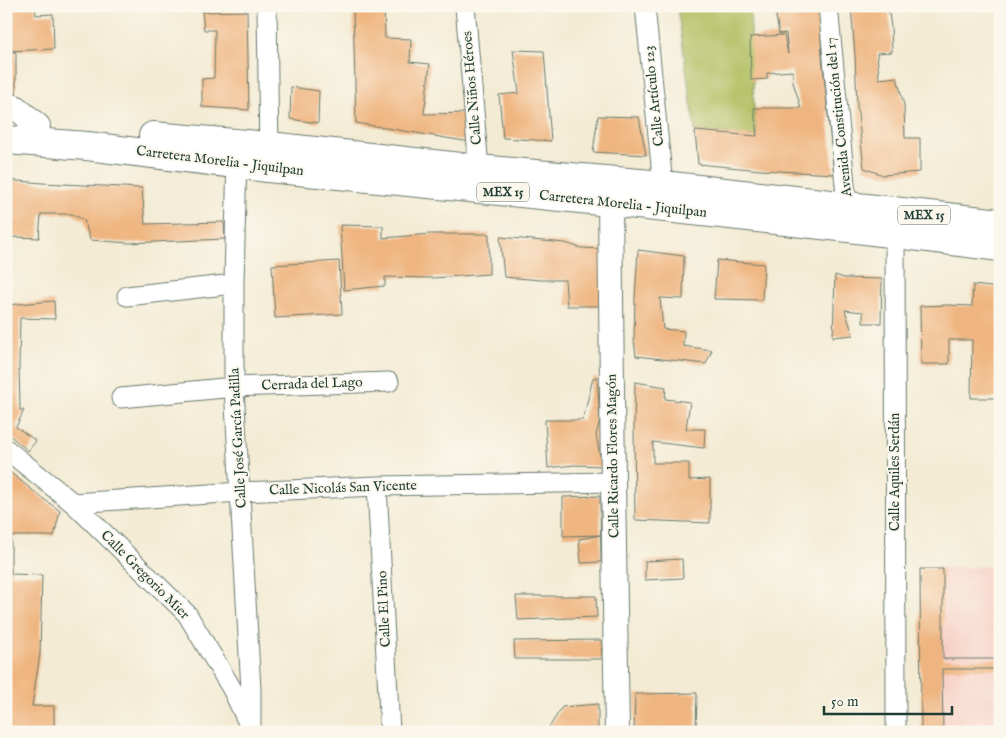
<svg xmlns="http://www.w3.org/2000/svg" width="1006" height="738" font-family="'IM FELL English',serif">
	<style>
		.built { fill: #f7d1c6 }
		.green { fill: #b1be60; stroke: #687e4a }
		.building { fill: #efb580 }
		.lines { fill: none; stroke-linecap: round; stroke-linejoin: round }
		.minor-casing { stroke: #697a6c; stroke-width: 21 }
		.tertiary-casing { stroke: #697a6c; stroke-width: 26 }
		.primary-casing { stroke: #697a6c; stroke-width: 30 }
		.minor { stroke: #fff; stroke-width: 19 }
		.tertiary { stroke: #fff; stroke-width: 24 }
		.primary { stroke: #fff; stroke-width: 28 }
		.labels { text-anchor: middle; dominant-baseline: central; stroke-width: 4; stroke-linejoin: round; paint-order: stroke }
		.shield { fill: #fbf7ec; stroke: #61756b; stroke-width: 1 }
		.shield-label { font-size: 12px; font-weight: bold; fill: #1f3d34 }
		.street-label { font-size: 14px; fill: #1f3d34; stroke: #fbf7ec }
	</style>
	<rect width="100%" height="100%" fill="#fbf7ec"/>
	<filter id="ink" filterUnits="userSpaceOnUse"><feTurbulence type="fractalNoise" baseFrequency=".02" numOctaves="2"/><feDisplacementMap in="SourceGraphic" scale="10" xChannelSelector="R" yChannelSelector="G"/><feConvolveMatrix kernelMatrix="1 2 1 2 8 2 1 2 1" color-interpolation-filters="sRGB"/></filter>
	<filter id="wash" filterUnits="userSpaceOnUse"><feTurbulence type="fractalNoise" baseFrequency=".0096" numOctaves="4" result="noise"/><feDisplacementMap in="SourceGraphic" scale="20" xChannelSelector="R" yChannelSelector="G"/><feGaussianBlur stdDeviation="1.12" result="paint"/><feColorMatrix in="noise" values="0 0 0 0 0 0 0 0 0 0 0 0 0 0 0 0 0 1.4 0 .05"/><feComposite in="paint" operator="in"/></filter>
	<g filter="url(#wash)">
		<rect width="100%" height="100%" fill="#f3ebd4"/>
		<path class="built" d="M1000,566V732H921L920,569Z"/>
		<path class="green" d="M677,6H750L754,108L757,136L695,131Z"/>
		<g id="blocks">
			<path class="building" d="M6,6H35L36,15L53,14L54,49L6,51Z
				M353,6H384L385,38L411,39L410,62L430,64L424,114L469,113L470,142L356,123Z
				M851,6H888L891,27L892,52L877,53L879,79L897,77L904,105L905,138H920V172L883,175L864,168L857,105L855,55Z
				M819,7L822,55L834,174L760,170L698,164L695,131L757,136L754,108H801L793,82L792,71L767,73V79L751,80L750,37L784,35L788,54L786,33L779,34L775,10Z
				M247,11L249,110L202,107V79L214,78L215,30H204L202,12Z
				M513,50L544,51L551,141L503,138L499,95L519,93Z
				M6,52H16V95L6,92Z
				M291,87L319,91L318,123L290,119Z
				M598,116L639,117L646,155L593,152Z
				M6,180L43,183L142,188L145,224L224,222L225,239L129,243L90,240L84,220L72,214H41L39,238L16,237L6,240Z
				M340,225L383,226V238L430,234H489V274L432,278L385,277V286L344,290Z
				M500,237L565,243L581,248L602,249L603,281L599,306H567L565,280H541L504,277Z
				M638,250L684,256L683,299L660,298L663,329L684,331L683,346L712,350L706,364L636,356L634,340L635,298Z
				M717,260L764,264L762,300L714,299Z
				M339,261L342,314L275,318L272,265Z
				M835,275L844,278L882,279L881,323H863V312L845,310L853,335L833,337Z
				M973,285L1000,288V398H971L972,340H949V364H921L920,306L949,305L972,306Z
				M54,301L55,319L20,318L19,366L20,410H24L16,427L36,441L28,451L6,432V305Z
				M597,377L600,420L596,435L602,466L574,465L548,468L545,420H583L593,378Z
				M635,382L666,387L665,399L690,402L686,429H705L704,448L653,442V463H689V480L710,479V523L635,520L634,427Z
				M6,469L41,497L60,511L54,536H11V574L42,575L40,654L32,706H54V732H6Z
				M600,496L601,562L581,563L579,539L601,535L563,536V497Z
				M682,559L683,578L645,580V561Z
				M920,569H943V659H1000V669H942L943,732H921Z
				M516,596H596L597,617L518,620Z
				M601,640L602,659H515L514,641Z
				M697,693L696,730L679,732H634L635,694Z
				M598,704V732H548V729L562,707Z"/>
		</g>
	</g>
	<g filter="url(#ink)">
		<use href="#blocks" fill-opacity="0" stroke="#697a6c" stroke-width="1"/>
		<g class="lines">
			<g class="minor-casing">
				<path id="minor" d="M267,6L269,157
					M465,6L479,169
					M645,6L663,185
					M828,6L848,216
					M237,154L234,284V387L251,690V732
					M895,223L896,732
					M127,296L234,284
					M121,398L234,387L389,382
					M6,449L73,503L187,614L232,689L249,725
					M377,486L390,732
					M73,503L240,492L377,486L613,482"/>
			</g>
			<g class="tertiary-casing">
				<path id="tertiary" d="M6,105L15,107L38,126
					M616,186L610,202L613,482L617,732"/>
			</g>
			<g class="primary-casing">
				<path id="primary" d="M153,136L269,146L479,169L663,185L1000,223
					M6,140L87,146L268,168L610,202L849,228L1000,247"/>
			</g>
			<use href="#minor" class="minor"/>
			<use href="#tertiary" class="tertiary"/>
			<use href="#primary" class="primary"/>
		</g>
	</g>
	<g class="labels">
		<g class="shield">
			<rect x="477" y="182.5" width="52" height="19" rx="4"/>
			<rect x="898" y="205.5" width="52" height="19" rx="4"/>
		</g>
		<g class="shield-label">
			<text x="503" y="192">MEX 15</text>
			<text x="924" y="215">MEX 15</text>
		</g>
		<g class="street-label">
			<text transform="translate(472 88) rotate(-95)">Calle Niños Héroes</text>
			<text transform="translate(654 96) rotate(-96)">Calle Artículo 123</text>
			<text transform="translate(839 117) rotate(-96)">Avenida Constitución del 17</text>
			<text transform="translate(220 161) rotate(7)">Carretera Morelia - Jiquilpan</text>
			<text transform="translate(623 204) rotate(6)">Carretera Morelia - Jiquilpan</text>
			<text transform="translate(312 384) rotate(-2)">Cerrada del Lago</text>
			<text transform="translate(238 438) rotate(-93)">Calle José García Padilla</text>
			<text transform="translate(613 456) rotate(-91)">Calle Ricardo Flores Magón</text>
			<text transform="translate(895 472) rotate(-90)">Calle Aquiles Serdán</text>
			<text transform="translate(343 488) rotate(-2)">Calle Nicolás San Vicente</text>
			<text transform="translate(145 575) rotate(45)">Calle Gregorio Mier</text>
			<text transform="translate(384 609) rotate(-93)">Calle El Pino</text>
		</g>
	</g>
	<rect width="1006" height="738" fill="none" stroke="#fbf7ec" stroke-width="25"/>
	<path d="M824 706v8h128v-8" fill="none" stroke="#1f3d34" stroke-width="2.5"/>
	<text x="831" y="706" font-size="15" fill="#1f3d34" stroke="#fbf7ec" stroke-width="4" paint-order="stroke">50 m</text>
</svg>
